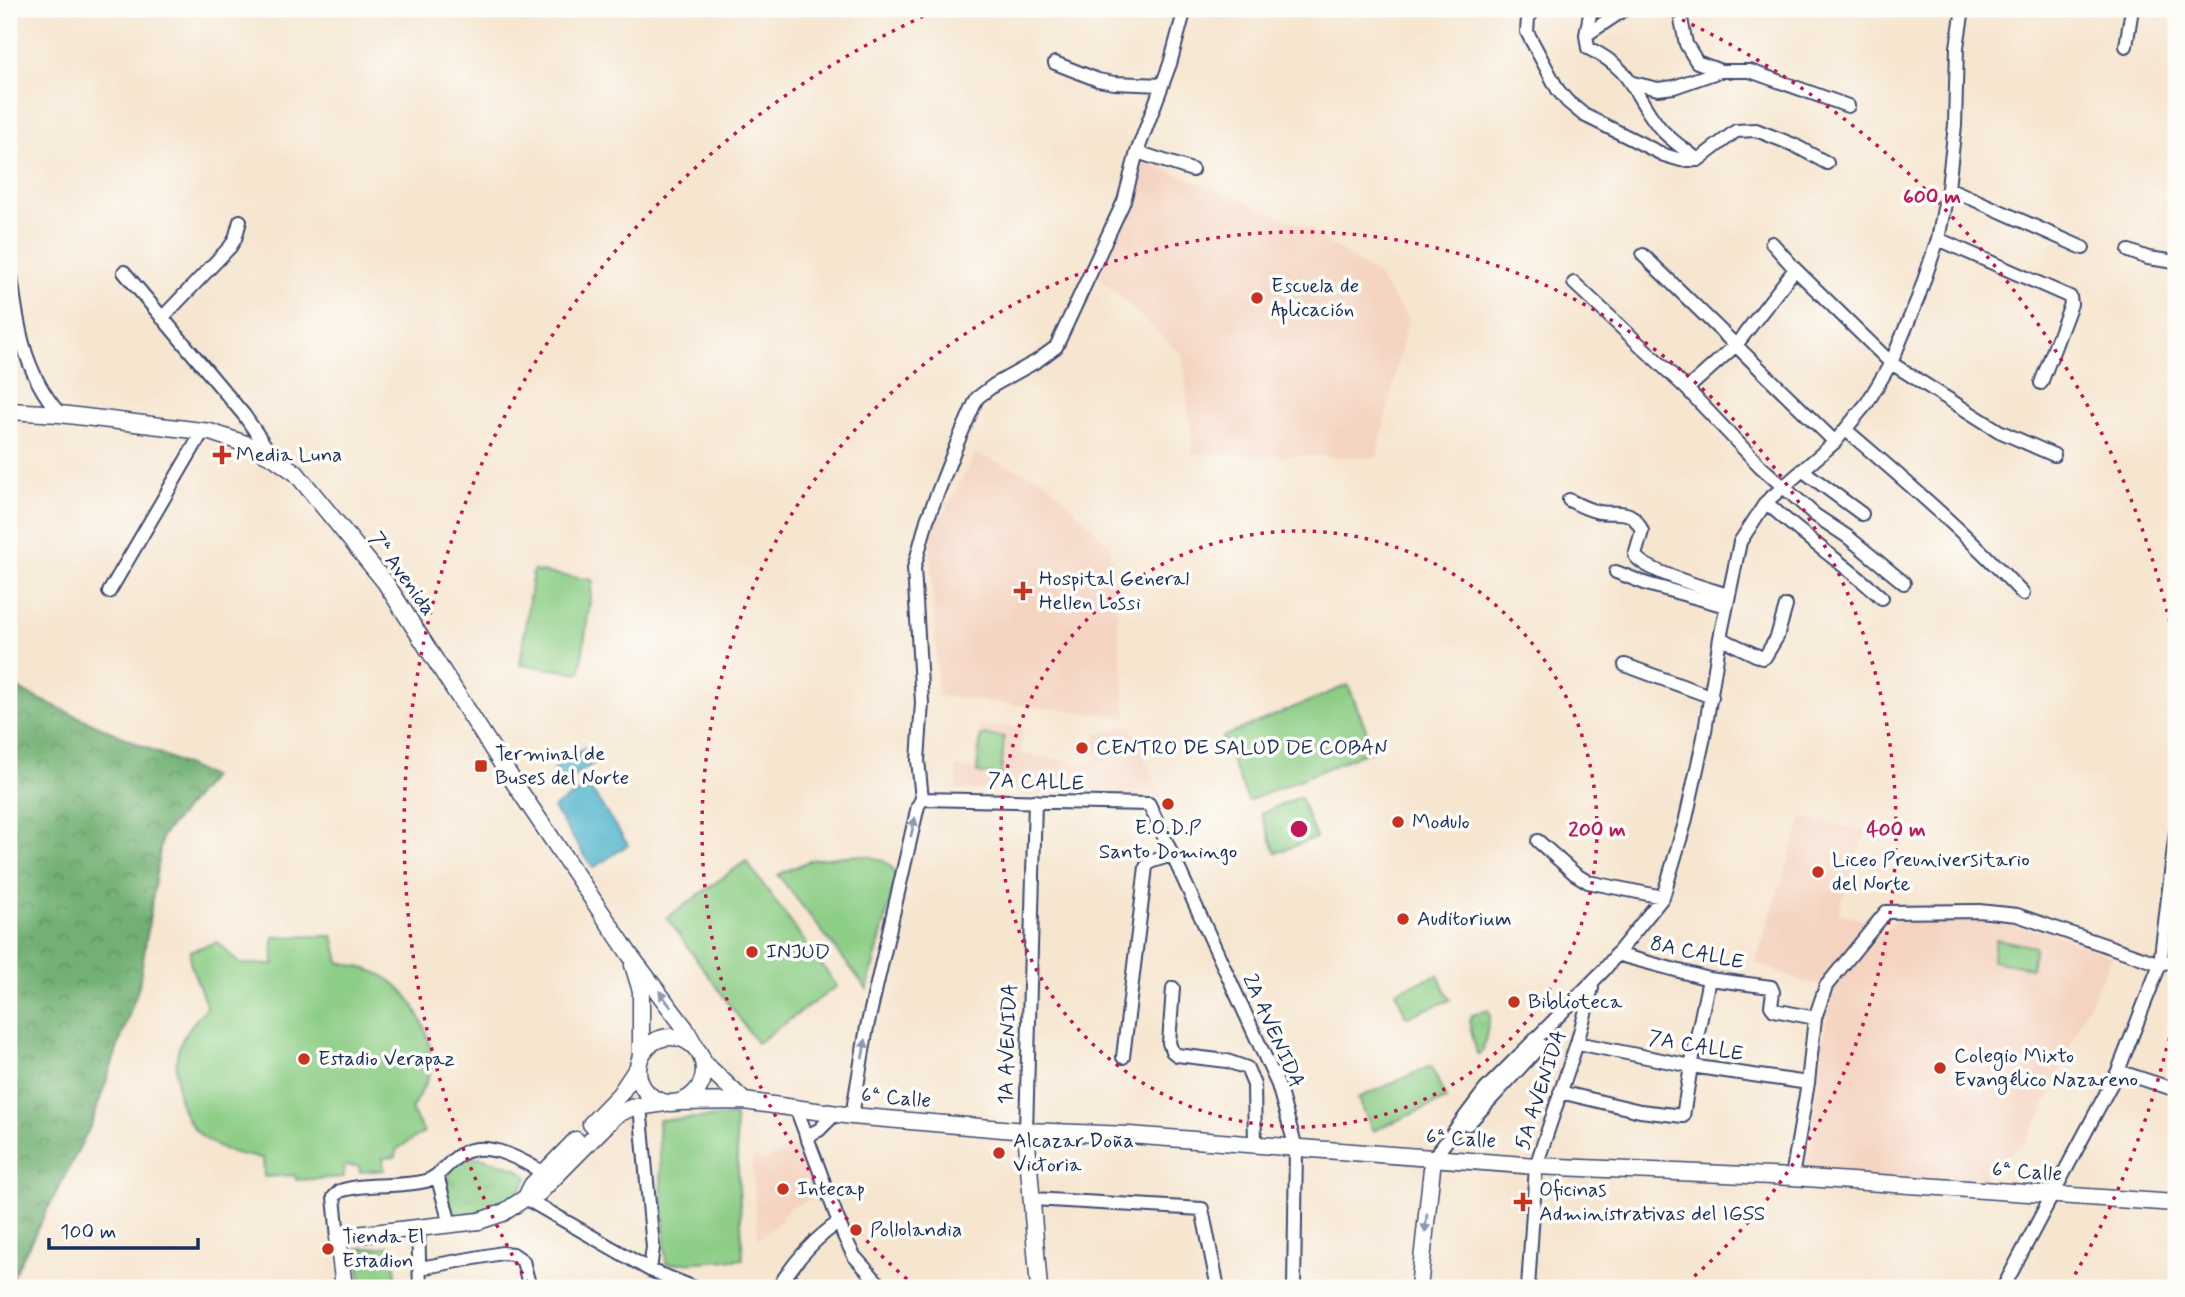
<svg xmlns="http://www.w3.org/2000/svg" width="2185" height="1297" font-family="Mynerve,sans-serif">
	<style>
		.built { fill: #f4d3c0 }
		.forest { fill: url(#forest-crowns); stroke: #467068; stroke-width: 2 }
		.park { fill: url(#park-tufts); stroke: #547e72; stroke-width: 2 }
		.garden { fill: #8dce86; stroke: #547e72; stroke-width: 2 }
		.water { fill: #4cb2cb; stroke: #347094; stroke-width: 2 }
		.lines { fill: none; stroke-linecap: round; stroke-linejoin: round }
		.street-casing { stroke: #3c4a6f; stroke-width: 16 }
		.secondary-casing { stroke: #3c4a6f; stroke-width: 19 }
		.street { stroke: #fff; stroke-width: 12 }
		.secondary { stroke: #fff; stroke-width: 16 }
		.oneway { fill: #8d97ae }
		.ring { fill: none; stroke: #c2185b; stroke-width: 3.5; stroke-dasharray: 3.5 7 }
		.poi-dot { fill: #c8321e; stroke: #fdfcf7; stroke-width: 2.5 }
		.labels { text-anchor: middle; dominant-baseline: central; stroke-width: 7; stroke-linejoin: round; paint-order: stroke }
		.poi-label { font-size: 21px; fill: #1b2f5e; stroke: #fdfcf7; text-anchor: start }
		.street-label { font-size: 21px; fill: #1b2f5e; stroke: #fdfcf7 }
		.centre { fill: #c2185b; stroke: #fdfcf7; stroke-width: 3.5 }
		.ring-label { font-size: 21px; text-anchor: middle; font-weight: bold; fill: #c2185b; stroke: #fdfcf7; stroke-width: 7; stroke-linejoin: round; paint-order: stroke }
	</style>
	<defs>
		<pattern id="forest-crowns" width="20" height="18" patternUnits="userSpaceOnUse" patternTransform="scale(1.75)"><rect width="20" height="18" fill="#72b173"/><path d="M2 6a3 3 0 1 1 6 0M12 15a3 3 0 1 1 6 0" fill="none" stroke="#5d9062"/></pattern>
		<pattern id="park-tufts" width="24" height="20" patternUnits="userSpaceOnUse" patternTransform="scale(1.75)"><rect width="24" height="20" fill="#8dce86"/><path d="M3 7l-1-3M5 7V3M7 7l1-3M15 17l-1-3M17 17v-4M19 17l1-3" fill="none" stroke="#79b176"/></pattern>
	</defs>
	<rect width="100%" height="100%" fill="#fdfcf7"/>
	<filter id="ink" filterUnits="userSpaceOnUse"><feTurbulence type="fractalNoise" baseFrequency=".0143" numOctaves="2"/><feDisplacementMap in="SourceGraphic" scale="14" xChannelSelector="R" yChannelSelector="G"/><feConvolveMatrix kernelMatrix="1 2 1 2 8 2 1 2 1" color-interpolation-filters="sRGB"/></filter>
	<filter id="wash" filterUnits="userSpaceOnUse"><feTurbulence type="fractalNoise" baseFrequency=".00686" numOctaves="4" result="noise"/><feDisplacementMap in="SourceGraphic" scale="28" xChannelSelector="R" yChannelSelector="G"/><feGaussianBlur stdDeviation="1.57" result="paint"/><feColorMatrix in="noise" values="0 0 0 0 0 0 0 0 0 0 0 0 0 0 0 0 0 1.4 0 .05"/><feComposite in="paint" operator="in"/></filter>
	<g filter="url(#wash)">
		<rect width="100%" height="100%" fill="#f6e5cf"/>
		<path class="built" d="M1143,160L1302,225L1377,275L1408,319L1377,457L1193,454L1183,356L1098,276L1127,217Z
			M975,454L1043,478L1110,545L1127,717L938,696L929,527L945,511Z
			M979,725L1023,728L1021,754L1094,764L1095,734L1130,725L1162,797L1148,801L1029,791L956,790V767L974,769Z
			M1803,817L1866,831L1838,913L1876,923L1822,984L1802,982L1755,962Z
			M1899,916L1990,922L2050,932L2112,956L2081,1020L2041,1116L2024,1144L2008,1156L1987,1164L1985,1185L1806,1172L1830,990Z
			M803,1145L814,1174L811,1182L817,1196L786,1209L787,1214L782,1216V1220L758,1239L752,1159L756,1157L760,1162Z"/>
		<path class="forest" d="M9,683L30,695L212,777L162,836L139,986L91,1125L9,1284Z"/>
		<path class="park" d="M1488,1010L1490,1016L1483,1050L1481,1054H1477L1469,1021L1472,1015Z
			M480,1157L515,1168L528,1177C513,1209 490,1212 458,1217C444,1201 439,1169 464,1160C469,1158 475,1158 480,1157Z"/>
		<path class="garden" d="M533,571L593,580L580,673L520,665Z
			M1348,685L1374,749L1248,801L1222,737Z
			M981,735L1004,737L1001,776L977,773Z
			M1300,797L1316,838L1276,853L1261,813Z
			M855,855C874,857 886,857 897,875L867,989L778,875L811,860Z
			M746,861L837,986L757,1043L667,918Z
			M333,936L339,962C356,966 375,970 390,980C415,997 436,1042 430,1071C427,1086 417,1097 411,1110L424,1132L396,1150V1157L383,1158L384,1170L360,1172L359,1166H344V1177L296,1180L295,1175L264,1177L263,1158C217,1154 182,1134 177,1085C176,1073 175,1059 179,1047C185,1031 196,1020 207,1007L190,962V951L217,942L240,964H274L273,937Z
			M1996,939L2035,947L2031,968L1992,961Z
			M1438,975L1450,1000L1406,1017L1396,991Z
			M1431,1066L1446,1099L1373,1131L1358,1098Z
			M735,1116L743,1259L666,1264L658,1120Z
			M393,1246L397,1288H361L357,1249Z"/>
		<path class="water" d="M584,748L594,763L564,783L554,768Z
			M588,785L628,845L593,868L553,808Z"/>
	</g>
	<g filter="url(#ink)">
		<g class="lines">
			<g class="street-casing">
				<path id="street" d="M1535,9L1528,18L1527,32L1558,90L1567,101L1584,115L1664,155L1681,160H1698L1736,131L1756,130L1794,145L1827,163
					M1591,9L1586,35L1588,48C1636,71 1631,93 1660,128C1670,140 1686,150 1698,160
					M1679,9L1686,44L1697,62L1721,71H1750L1848,106
					M1586,35L1625,9
					M2126,46L2132,9
					M1055,63L1098,80L1114,83L1162,85
					M1633,83L1658,89L1674,87L1720,71
					M1137,152L1192,170
					M1948,188L2083,248
					M1938,239L2070,297L2071,304L2041,383
					M1772,243L1795,269L1891,363L1999,431L2054,455
					M2129,251L2148,258L2176,262
					M1643,255L1835,442
					M9,260C16,317 21,370 60,414
					M124,272L244,415L273,457
					M1574,283L1687,389L1760,466L1815,515L1848,537L1904,583
					M162,318L230,247L235,239L240,221
					M1687,389L1736,345L1795,269
					M1846,430C1907,482 1968,535 2023,594
					M1802,470L1862,514
					M1569,500C1577,504 1586,509 1595,511C1615,517 1631,504 1642,531L1635,555C1643,571 1709,589 1728,595
					M1766,502C1803,537 1845,564 1882,598
					M1616,572L1647,584L1726,606
					M109,592L203,431
					M1720,638L1762,658L1765,657L1777,637L1786,606
					M1625,665L1712,697
					M922,799L1149,804L1278,1085L1296,1148L1294,1288
					M1538,841L1575,874L1588,882L1663,897
					M1616,954L1709,979L1771,987L1773,992L1771,1006L1774,1010L1815,1018
					M1173,988L1169,1043L1172,1051L1177,1055L1227,1061L1247,1068L1254,1085L1255,1144
					M1577,1043L1691,1066L1808,1083
					M1123,1057L1146,867L1150,862L1172,855
					M2118,1071L2176,1090
					M1560,1092L1640,1111L1683,1116L1691,1066L1709,979
					M640,1106L653,1247L650,1270
					M796,1108L844,1236L854,1256L883,1288
					M852,1116L867,1027L918,806L922,799L918,760L922,703L914,568L927,520L958,441L977,398L994,385L1037,361L1056,347L1124,201L1137,152L1170,64L1185,9
					M1468,1124L1541,1045
					M1026,1131L1035,801
					M806,1136L819,1130L836,1113
					M1433,1159L1485,1090L1604,970L1663,897L1685,823L1704,737L1720,638L1740,542L1766,502L1835,442L1867,403L1891,363L1918,298L1938,239L1948,188L1955,125L1957,47L1963,9
					M437,1175L450,1224
					M1792,1177L1808,1083L1815,1018L1826,986L1886,912L1979,911L2017,915L2160,964L2176,960
					M525,1198L650,1270L695,1288
					M1033,1199L1202,1209L1218,1288
					M418,1227L420,1288
					M338,1237L334,1197L340,1191C367,1182 398,1188 426,1181C440,1177 448,1162 460,1155C486,1137 528,1163 550,1177
					M420,1268L502,1253L513,1254L523,1261L530,1288
					M778,1288C794,1262 814,1239 839,1222
					M1528,1288L1536,1166L1577,1043L1592,988
					M2003,1288L2118,1071L2160,964L2176,831"/>
			</g>
			<g class="secondary-casing">
				<path id="secondary" d="M9,411L60,414L210,432L249,445L273,457L296,473L385,582L513,781L630,955L685,1028L695,1046
					M633,965L641,991V1055
					M638 1070a33 33 0 1 1 66 0a33 33 0 1 1-66 0Z
					M704,1063L744,1101
					M679,1102L744,1101L852,1116L1026,1131L1129,1135L1536,1166L1792,1177L2176,1203
					M591,1124L620,1094L638,1067
					M1026,1131L1039,1288
					M528,1193L532,1185L576,1140
					M344,1288L338,1237L479,1221L503,1213L525,1198L539,1193L616,1115L631,1108L665,1103
					M1419,1288L1433,1159"/>
			</g>
			<use href="#street" class="street"/>
			<use href="#secondary" class="secondary"/>
		</g>
		<defs><path id="oneway-solid" d="M-6-.8H1V-3.2L6.5 0L1 3.2V.8H-6Z" transform="scale(1.75)"/></defs>
		<g class="oneway">
			<use href="#oneway-solid" transform="translate(913 827) rotate(-77)"/>
			<use href="#oneway-solid" transform="translate(665 999) rotate(-126)"/>
			<use href="#oneway-solid" transform="translate(864 1049) rotate(-80)"/>
			<use href="#oneway-solid" transform="translate(1426 1223) rotate(96)"/>
		</g>
	</g>
	<g class="ring">
		<circle cx="1299" cy="829" r="298"/>
		<path d="M915 1286A597 597 0 1 1 1683 1286"/>
		<path d="M2176 1007A895 895 0 0 1 2070 1283M528 1283A895 895 0 0 1 935 11M1663 11A895 895 0 0 1 2176 651"/>
	</g>
	<g class="poi-dot">
		<circle cx="1257" cy="298" r="7"/>
		<path d="M218.5 444.5h7v7h7v7h-7v7h-7v-7h-7v-7h7z"/>
		<path d="M1019.5 580.5h7v7h7v7h-7v7h-7v-7h-7v-7h7z"/>
		<circle cx="1082" cy="748" r="7"/>
		<rect x="474" y="759" width="14" height="14" rx="3.5"/>
		<circle cx="1168" cy="804" r="7"/>
		<circle cx="1398" cy="822" r="7"/>
		<circle cx="1818" cy="872" r="7"/>
		<circle cx="1403" cy="919" r="7"/>
		<circle cx="752" cy="952" r="7"/>
		<circle cx="1514" cy="1002" r="7"/>
		<circle cx="304" cy="1059" r="7"/>
		<circle cx="1940" cy="1068" r="7"/>
		<circle cx="999" cy="1153" r="7"/>
		<circle cx="783" cy="1189" r="7"/>
		<path d="M1519.5 1191.5h7v7h7v7h-7v7h-7v-7h-7v-7h7z"/>
		<circle cx="856" cy="1230" r="7"/>
		<circle cx="328" cy="1249" r="7"/>
	</g>
	<g class="labels">
		<g class="poi-label">
			<text x="1271" y="286">Escuela de<tspan x="1271" dy="24">Aplicación</tspan></text>
			<text x="236" y="455">Media Luna</text>
			<text x="1039" y="579">Hospital General<tspan x="1039" dy="24">Hellen Lossi</tspan></text>
			<text x="1096" y="748">CENTRO DE SALUD DE COBAN</text>
			<text x="495" y="754">Terminal de<tspan x="495" dy="24">Buses del Norte</tspan></text>
			<text x="1412" y="822">Modulo</text>
			<text x="1168" y="828" text-anchor="middle">E.O.D.P<tspan x="1168" dy="24">Santo Domingo</tspan></text>
			<text x="1832" y="860">Liceo Preuniversitario<tspan x="1832" dy="24">del Norte</tspan></text>
			<text x="1417" y="919">Auditorium</text>
			<text x="766" y="952">INJUD</text>
			<text x="1528" y="1002">Biblioteca</text>
			<text x="1954" y="1056">Colegio Mixto<tspan x="1954" dy="24">Evangélico Nazareno</tspan></text>
			<text x="318" y="1059">Estadio Verapaz</text>
			<text x="1013" y="1141">Alcazar Doña<tspan x="1013" dy="24">Victoria</tspan></text>
			<text x="797" y="1189">Intecap</text>
			<text x="1539" y="1190">Oficinas<tspan x="1539" dy="24">Administrativas del IGSS</tspan></text>
			<text x="870" y="1230">Pollolandia</text>
			<text x="342" y="1237">Tienda El<tspan x="342" dy="24">Estadion</tspan></text>
		</g>
		<g class="street-label">
			<text transform="translate(402 574) rotate(54)">7ª Avenida</text>
			<text transform="translate(1036 782) rotate(2)">7A CALLE</text>
			<text transform="translate(1697 953) rotate(12)">8A CALLE</text>
			<text transform="translate(1273 1031) rotate(66)">2A AVENIDA</text>
			<text transform="translate(1008 1044) rotate(-88)">1A AVENIDA</text>
			<text transform="translate(1696 1046) rotate(10)">7A CALLE</text>
			<text transform="translate(1541 1090) rotate(-72)">5A AVENIDA</text>
			<text transform="translate(896 1098) rotate(5)">6ª Calle</text>
			<text transform="translate(1461 1139) rotate(4)">6ª Calle</text>
			<text transform="translate(2027 1172) rotate(4)">6ª Calle</text>
		</g>
	</g>
	<circle cx="1299" cy="829" r="10" class="centre"/>
	<g class="ring-label">
		<text x="1932" y="203">600 m</text>
		<text x="1597" y="836">200 m</text>
		<text x="1896" y="836">400 m</text>
	</g>
	<rect width="2185" height="1297" fill="none" stroke="#fdfcf7" stroke-width="35"/>
	<path d="M49 1238v10h149v-10" fill="none" stroke="#1b2f5e" stroke-width="3.5"/>
	<text x="60" y="1238" font-size="21" fill="#1b2f5e" stroke="#fdfcf7" stroke-width="5" paint-order="stroke">100 m</text>
</svg>
